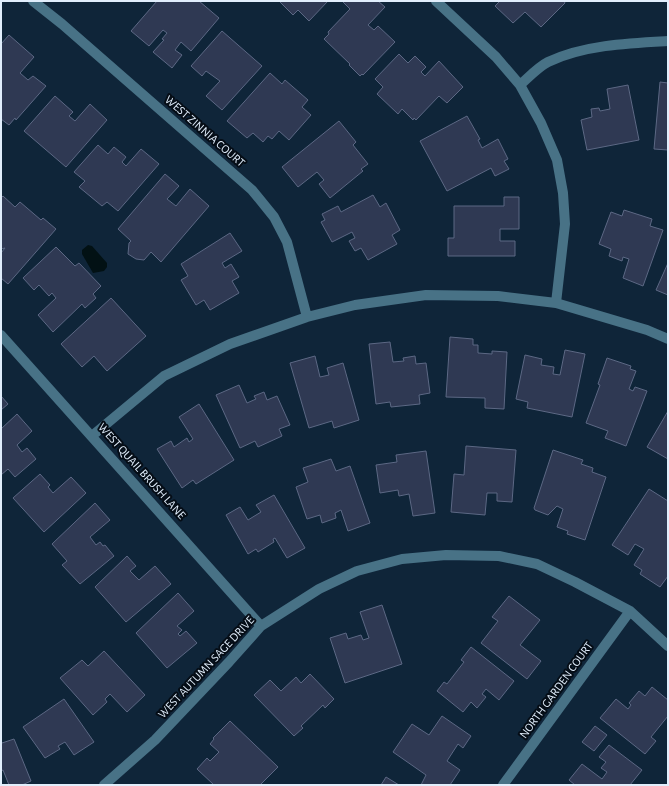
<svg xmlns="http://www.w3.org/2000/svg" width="669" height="786" font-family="'Alegreya Sans',sans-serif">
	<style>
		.water { fill: #021114 }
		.building { fill: #2f3953; stroke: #5c6884 }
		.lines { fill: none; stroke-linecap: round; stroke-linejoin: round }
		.minor { stroke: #487286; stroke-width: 10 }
		.labels { text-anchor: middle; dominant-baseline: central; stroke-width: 4; stroke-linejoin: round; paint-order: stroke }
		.street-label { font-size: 12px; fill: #e1eefc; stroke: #050d16 }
	</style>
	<rect width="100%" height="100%" fill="#0f2539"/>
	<path class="water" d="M88,245L92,246L107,263V267L104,271L93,273L82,254V250Z"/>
	<path class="building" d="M157,1H199L219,18L191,51L181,42L175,50L182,55L172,68L153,52L164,40L162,39L167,33L163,30L149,46L131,31Z
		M279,1H328L309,21L298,10L293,15Z
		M342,1H378L385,7L368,25L374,30L378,26L395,42L363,75L362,74L360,76L349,65L350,64L324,39L329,34L328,32L350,9Z
		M500,1H564L565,3L541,27L525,12L513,23L495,6Z
		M222,31L262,66L222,110L206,96L220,81L206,71L202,76L191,66Z
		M9,35L34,57L20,73L28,80L33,76L46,86L16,120L15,118L9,125L1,119V44Z
		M399,54L408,63L415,56L426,67L421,72L425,76L439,61L463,87L447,103L439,96L416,120L414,118L413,120L402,109L398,114L377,94L383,87L375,79Z
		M270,73L282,84L285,80L308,100L302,107L311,115L289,140L279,131L272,139L268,136L263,142L253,133L247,138L227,121Z
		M660,82L668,83V150L654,149Z
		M628,85L639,140L587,150L581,120L592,117L591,109L599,108L600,111L610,109L607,89Z
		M55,96L73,112L69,116L75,121L90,104L107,120L66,167L24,131Z
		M467,116L480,139L478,140L482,148L498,139L508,159L504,161L509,169L495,176L491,168L447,191L420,141Z
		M339,121L356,142L353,145L368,164L361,169L363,171L330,198L319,184L324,180L317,172L298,187L282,167Z
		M98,145L108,154L114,147L126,157L122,162L126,166L141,149L159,164L118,211L107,202L102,206L79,187L85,181L74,172Z
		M165,174L179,186L167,199L176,206L190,189L209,206L161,262L151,252L144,260L136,259L128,254L129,243L131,241L118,229Z
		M373,195L380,207L386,203L400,230L392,235L397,244L368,260L361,248L355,251L349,241L355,238L352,232L332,242L321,222L325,220L322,214L338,206L341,212Z
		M3,196L15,207L20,202L41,220L43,218L56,229L8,284L1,278V253L5,248L1,249V198Z
		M504,197H519V229H500V241H515V256H448V238H454V206H504Z
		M624,210L652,219L650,226L663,230L643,286L623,278L629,259L623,257L622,261L609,256L611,249L599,244L611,212L622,216Z
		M230,233L242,251L222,263L225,268L231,264L239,277L232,281L239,293L210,310L204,300L196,305L181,280L188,276L181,264Z
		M56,247L75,266L79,263L101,286L93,294L96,298L85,308L82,304L53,332L38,315L56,298L52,293L49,296L39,285L34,290L23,278Z
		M668,263V295L656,290Z
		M111,298L146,336L107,371L94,356L82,367L61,344Z
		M450,337L473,339V345H478V353L492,354V351L507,352L504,409L485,408V398L446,397Z
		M390,342L393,362L404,361L403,358L415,356L416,364L426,363L430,393L419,395L420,404L391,407L390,402L376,404L369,344Z
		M565,350L585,354L572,417L527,408L528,402L516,399L525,355L542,359L541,365L554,367L553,374L560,375Z
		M315,356L320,377L329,375L327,368L343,363L359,420L334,428L332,421L309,428L290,363Z
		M607,358L631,366L630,369L636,371L629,389L633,391L635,387L647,391L626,446L605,438L608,431L586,423L600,385L598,384Z
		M239,385L247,403L256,399L254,396L264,392L267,400L277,396L290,425L279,429L282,436L258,447L255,441L240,448L216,395Z
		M1,396L8,404L1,410Z
		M199,404L234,460L196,484L193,480L182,488L157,449L171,441L174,447L187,438L189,442L193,439L179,417Z
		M668,411V459L647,447Z
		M17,414L32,431L17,445L22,452L27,448L36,459L15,477L8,469L1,475V429Z
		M466,446L516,450L512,502L497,501V493H487L485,515L451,512L454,474L464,475Z
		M553,450L583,460L581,464L593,468L592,472L606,477L585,540L567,534L568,531L557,527L563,509L557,506L548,515L535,510L534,508Z
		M426,451L435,513L413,516L409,494L399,496L398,490L380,493L376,465L397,462L396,455Z
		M331,459L336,471L350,466L370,523L348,531L341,510L335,513L336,518L322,523L320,515L307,519L296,487L308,482L303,468Z
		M40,474L50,485L48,487L53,493L71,477L86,493L44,532L13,498Z
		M649,489L668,501V576L660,587L640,574L642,570L634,565L644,549L635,544L628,555L612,545Z
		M274,495L305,548L287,558L275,538L273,539L274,542L258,552L256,549L248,554L226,515L240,507L248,520L261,512L256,505Z
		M95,503L110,520L90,537L96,545L100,542L103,546L105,545L114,556L80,584L62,565L67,561L52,544Z
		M127,556L136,566L130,571L139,580L155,566L171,584L126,622L95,587Z
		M178,593L194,611L177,626L182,630L178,634L180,636L186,631L197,643L167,668L136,633Z
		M509,596L540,620L520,645L541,661L527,679L481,643L498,621L492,617Z
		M382,605L402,664L345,683L330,638L346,633L348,639L361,635L363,640L369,638L360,612Z
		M471,647L514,681L499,700L486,689L482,694L486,697L477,708L471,702L463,712L437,691L444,682L447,684L464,662L461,660Z
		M104,651L145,695L127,712L110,694L105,699L107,702L93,715L60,678L82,660L88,666Z
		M310,674L334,699L325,708L323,705L301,726L303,728L294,736L254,695L270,680L281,691L296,677L301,683Z
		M652,687L668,700V716L651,737L656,741L645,754L600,718L616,699L628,709L631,705L629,703L639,691L645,696Z
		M64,699L94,742L74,755L65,742L58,746L60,749L45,758L23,727Z
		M442,716L471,736L463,748L458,744L447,761L460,770L450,785H421L426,775L393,752L412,724L429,735Z
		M230,721L278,767L260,785H214L197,769L207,758L210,761L219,752L210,744L214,739L213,738Z
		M595,726L607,735L594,751L582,742Z
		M14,739L31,781L22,785H9L3,770L1,771V740L2,743Z
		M609,745L642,770L630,785H575L569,780L582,764L602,779L607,772L601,768L606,762L599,757Z
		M386,777L399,785H381Z"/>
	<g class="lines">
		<path class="minor" d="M33,1L62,24L252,190L274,217L287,242L307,317
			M436,1L496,57L520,85L541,123L557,160L563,193L565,224L556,303
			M520,85C528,78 538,67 548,62C583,45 630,43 668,41
			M1,335L261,626
			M93,435L164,376L230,344L307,317L355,305L426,295L498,296L556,303L647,330L668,339
			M104,785L155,740L229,662L261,626L319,589L357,571L402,559L446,555L499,556L537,564L575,582L630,611L668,646
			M503,785L630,611"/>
	</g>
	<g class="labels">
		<g class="street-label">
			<text transform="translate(205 131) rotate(41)">WEST ZINNIA COURT</text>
			<text transform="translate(142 471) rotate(48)">WEST QUAIL BRUSH LANE</text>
			<text transform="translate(206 667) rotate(-47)">WEST AUTUMN SAGE DRIVE</text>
			<text transform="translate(556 690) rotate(-54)">NORTH GARDEN COURT</text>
		</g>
	</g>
	<rect width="669" height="786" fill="none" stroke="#e1eefc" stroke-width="4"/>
</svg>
